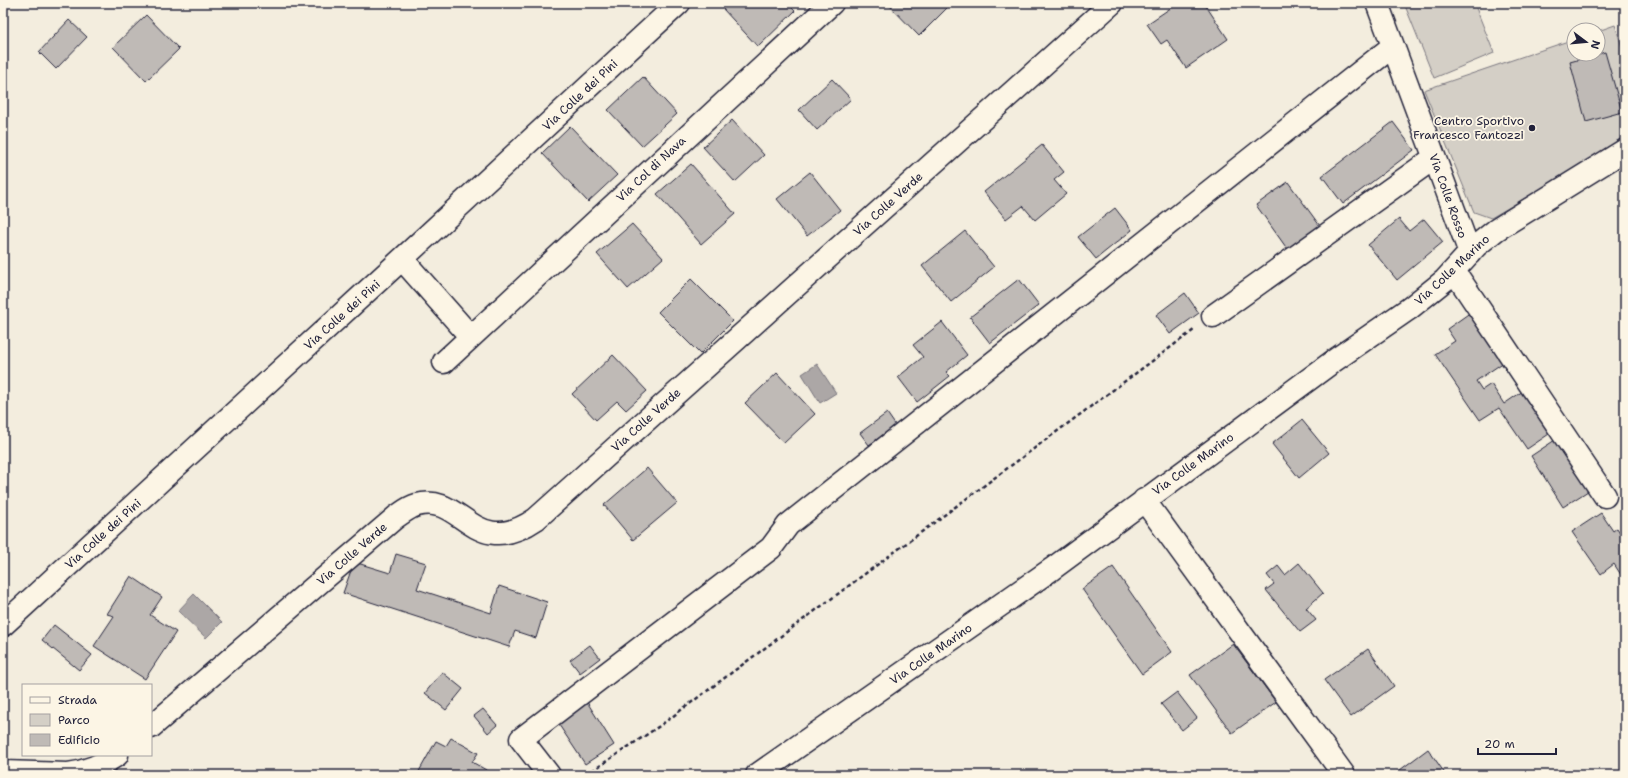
<svg xmlns="http://www.w3.org/2000/svg" width="1628" height="778" font-family="'Shantell Sans',sans-serif">
	<style>
		.green { fill: #d4cfc6; stroke: #7b7880 }
		.water { fill: #aca7a6; stroke: #75727b }
		.building { fill: #bfbab6; stroke: #22223b }
		.lines { fill: none; stroke-linecap: round; stroke-linejoin: round }
		.minor-casing { stroke: #22223b; stroke-width: 25 }
		.path { stroke: #22223b; stroke-width: 2.5; stroke-dasharray: 4 3; stroke-linecap: butt }
		.minor { stroke: #fcf5e5; stroke-width: 22 }
		.poi-dot { fill: #22223b; stroke: #fcf5e5; stroke-width: 1.5 }
		.labels { text-anchor: middle; dominant-baseline: central; stroke-width: 3.5; stroke-linejoin: round; paint-order: stroke }
		.street-label { font-size: 12px; fill: #22223b; stroke: #fcf5e5 }
		.poi-label { font-size: 12px; fill: #22223b; stroke: #fcf5e5; text-anchor: end }
	</style>
	<rect width="100%" height="100%" fill="#f3edde"/>
	<filter id="ink" filterUnits="userSpaceOnUse"><feTurbulence type="fractalNoise" baseFrequency=".025" numOctaves="2"/><feDisplacementMap in="SourceGraphic" scale="8" xChannelSelector="R" yChannelSelector="G"/><feConvolveMatrix kernelMatrix="1 2 1 2 8 2 1 2 1" color-interpolation-filters="sRGB"/></filter>
	<g filter="url(#ink)">
		<path class="green" d="M1404,3H1474L1494,53L1434,78Z
			M1615,25L1625,56V140L1491,218L1474,212L1424,90L1574,39V54H1598V31Z"/>
		<path class="water" d="M817,364L836,393L820,403L802,374Z
			M194,594L222,622L206,638L178,611Z"/>
		<path class="building" d="M729,3H787L795,11L758,47L723,9Z
			M887,3H952L919,36Z
			M1038,3H1048L1043,8Z
			M1178,3H1193L1195,7L1201,3H1204L1228,39L1186,68L1167,40L1161,44L1147,24Z
			M146,15L179,49L146,81L113,47Z
			M69,20L87,37L56,69L39,52Z
			M1605,52L1622,112L1586,122L1570,62Z
			M643,77L677,114L642,146L608,110Z
			M832,79L851,99L817,130L799,110Z
			M732,120L764,155L735,182L703,147Z
			M1393,122L1414,150L1343,204L1322,176Z
			M570,126L617,175L588,202L542,153Z
			M1042,145L1064,172L1054,180L1066,194L1035,220L1023,206L1006,219L984,192Z
			M691,164L735,214L701,244L657,194Z
			M810,172L840,210L807,236L777,199Z
			M1288,182L1320,226L1288,250L1256,205Z
			M1115,208L1132,230L1096,259L1078,237Z
			M1399,219L1409,231L1424,219L1443,242L1397,280L1368,245Z
			M632,224L663,258L628,289L597,254Z
			M965,231L994,267L951,302L922,266Z
			M691,279L733,321L700,354L658,312Z
			M1019,279L1039,305L990,343L970,317Z
			M1185,293L1199,313L1170,334L1156,315Z
			M1471,312L1504,362L1476,381L1482,390L1491,384L1504,404L1523,391L1552,432L1527,449L1499,408L1480,420L1435,354L1455,341L1447,329Z
			M942,322L967,355L946,372L950,376L917,402L898,377L923,357L913,345Z
			M613,355L647,391L626,410L617,401L596,420L572,394Z
			M777,373L815,414L784,443L745,403Z
			M887,413L896,426L869,445L860,433Z
			M1302,420L1329,453L1299,478L1272,444Z
			M1555,440L1588,491L1563,507L1531,456Z
			M647,468L677,503L633,540L604,505Z
			M1601,513L1613,531L1617,528L1625,540V581L1614,564L1601,574L1572,532Z
			M396,554L426,563L417,589L491,613L499,586L547,602L536,638L515,631L509,647L343,593L354,562L390,573Z
			M1299,563L1323,593L1306,608L1316,620L1300,632L1266,590L1274,584L1267,575L1278,566L1285,575Z
			M1113,567L1172,652L1142,674L1082,589Z
			M131,576L162,597L150,615L176,632L145,679L94,646L114,616L107,614Z
			M54,625L92,655L79,670L42,640Z
			M1233,644L1276,702L1232,733L1190,675Z
			M590,645L600,658L580,673L570,660Z
			M1368,649L1394,686L1351,717L1324,680Z
			M442,672L463,689L446,710L425,693Z
			M1177,692L1197,718L1182,730L1161,704Z
			M587,702L614,745L585,764L557,722Z
			M483,709L497,725L488,733L474,716Z
			M451,738L478,753L472,762L495,775H417L436,741L446,746Z
			M1428,749L1446,775H1397L1396,773Z"/>
		<g class="lines">
			<g class="minor-casing">
				<path id="minor" d="M1377,3L1470,253
					M402,259L470,336
					M1454,271L1605,496
					M1213,316L1434,158
					M444,362L832,3
					M1144,500L1344,775
					M3,625L402,259L679,3
					M151,727L396,517C402,513 409,507 417,505C462,492 473,562 536,519L1112,3
					M3,772L68,774C86,772 102,765 117,755
					M549,775L521,739L771,548L788,525L1393,46
					M757,775L1052,569L1335,360L1410,308L1445,280L1476,246L1496,230L1625,150"/>
			</g>
			<path class="path" d="M586,775L661,725L1194,330"/>
			<use href="#minor" class="minor"/>
		</g>
	</g>
	<circle class="poi-dot" cx="1532" cy="128" r="4"/>
	<g class="labels">
		<g class="street-label">
			<text transform="translate(580 95) rotate(-43)">Via Colle dei Pini</text>
			<text transform="translate(651 169) rotate(-43)">Via Col di Nava</text>
			<text transform="translate(1448 196) rotate(70)">Via Colle Rosso</text>
			<text transform="translate(888 204) rotate(-42)">Via Colle Verde</text>
			<text transform="translate(1452 270) rotate(-43)">Via Colle Marino</text>
			<text transform="translate(342 315) rotate(-42)">Via Colle dei Pini</text>
			<text transform="translate(646 420) rotate(-42)">Via Colle Verde</text>
			<text transform="translate(1193 464) rotate(-36)">Via Colle Marino</text>
			<text transform="translate(103 534) rotate(-42)">Via Colle dei Pini</text>
			<text transform="translate(352 554) rotate(-41)">Via Colle Verde</text>
			<text transform="translate(931 654) rotate(-35)">Via Colle Marino</text>
		</g>
		<g class="poi-label">
			<text x="1524" y="121">Centro Sportivo<tspan x="1524" dy="14">Francesco Fantozzi</tspan></text>
		</g>
	</g>
	<rect width="1628" height="778" fill="none" stroke="#fcf5e5" stroke-width="16"/>
	<rect x="8" y="8" width="1612" height="762" fill="none" stroke="#22223b" stroke-width="1.5" filter="url(#ink)"/>
	<rect x="22" y="684" width="130" height="72" fill="#fcf5e5" stroke="#a5a1a1"/>
	<rect x="30" y="697" width="20" height="6" fill="#fcf5e5" stroke="#a5a1a1"/>
	<text x="58" y="704" font-size="12" fill="#22223b">Strada</text>
	<rect x="30" y="714" width="20" height="12" fill="#d4cfc6" stroke="#a5a1a1"/>
	<text x="58" y="724" font-size="12" fill="#22223b">Parco</text>
	<rect x="30" y="734" width="20" height="12" fill="#bfbab6" stroke="#a5a1a1"/>
	<text x="58" y="744" font-size="12" fill="#22223b">Edificio</text>
	<g transform="translate(1586 42) rotate(106)"><circle r="19" fill="#fcf5e5" stroke="#a5a1a1"/>
	<path d="M0-3L7 15L0 10L-7 15Z" fill="#22223b"/>
	<text y="-6" font-size="11" font-weight="bold" text-anchor="middle" fill="#22223b">N</text>
	</g>
	<path d="M1478 748v6h78v-6" fill="none" stroke="#22223b" stroke-width="2"/>
	<text x="1484" y="748" font-size="12" fill="#22223b" stroke="#fcf5e5" stroke-width="3" paint-order="stroke">20 m</text>
</svg>
